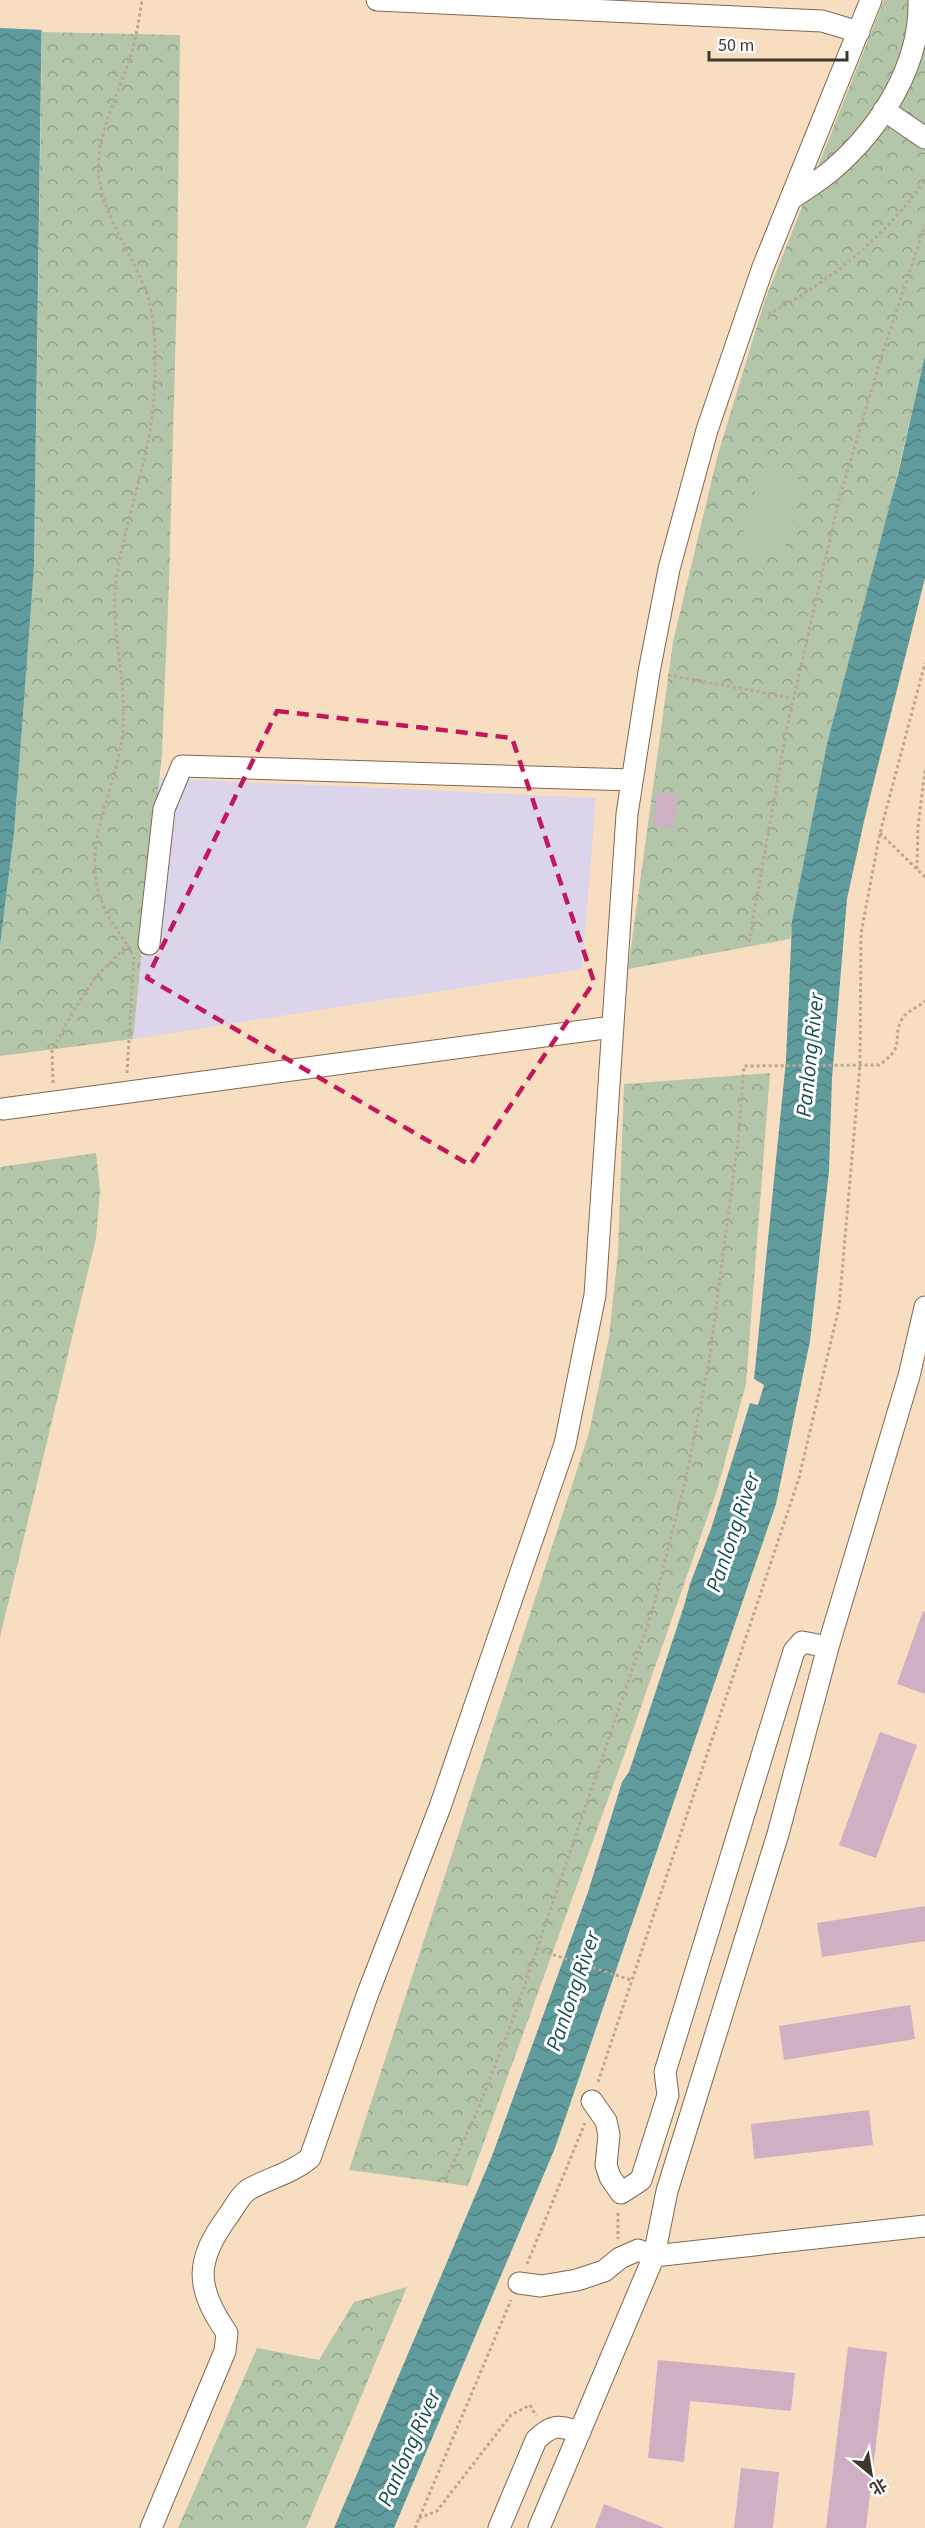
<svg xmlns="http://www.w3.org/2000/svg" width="925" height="2528" font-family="'Source Sans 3','Noto Sans SC',sans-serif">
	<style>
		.commercial { fill: #dcd4ea }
		.park { fill: url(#park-crowns) }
		.garden { fill: #b4c6a9 }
		.water { fill: url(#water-waves) }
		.pier { fill: #f8dec1 }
		.building { fill: #cfafc4 }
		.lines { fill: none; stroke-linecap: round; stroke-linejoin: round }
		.minor-casing { stroke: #7f684f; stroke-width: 23 }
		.path { stroke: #bba68f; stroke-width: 3; stroke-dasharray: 3 3; stroke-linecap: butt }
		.minor { stroke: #fff; stroke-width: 21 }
		.marked { fill: none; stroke: #c2185b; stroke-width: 4.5; stroke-dasharray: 12 8; stroke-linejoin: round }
		.labels { text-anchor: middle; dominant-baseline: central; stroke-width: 6; stroke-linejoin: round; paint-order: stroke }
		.water-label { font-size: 22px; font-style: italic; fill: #174d4f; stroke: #fff }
	</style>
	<defs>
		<pattern id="park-crowns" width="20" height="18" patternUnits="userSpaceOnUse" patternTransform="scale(1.5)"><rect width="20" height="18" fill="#b4c6a9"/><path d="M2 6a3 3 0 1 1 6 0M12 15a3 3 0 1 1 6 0" fill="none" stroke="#94a28a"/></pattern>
		<pattern id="water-waves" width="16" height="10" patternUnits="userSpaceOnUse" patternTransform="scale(1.5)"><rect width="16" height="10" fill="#609c9d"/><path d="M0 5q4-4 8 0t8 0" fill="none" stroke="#518080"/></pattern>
	</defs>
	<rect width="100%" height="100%" fill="#f8dec1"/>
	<path class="commercial" d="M159,778L596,798L582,969L133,1039Z"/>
	<path class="park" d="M884,0H925V355L790,939L628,969L673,642L718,454L765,300Z
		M42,32L180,35L177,289L169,582L162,753L133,1039L0,1056V945L34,566Z
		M770,1073L746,1384L717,1490L628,1744L468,2186L349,2170L589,1433L609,1337L618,1252L624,1084Z
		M96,1153L100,1190L96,1238L0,1637V1167Z
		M407,2287L306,2528H178L257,2348L319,2360L354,2302Z"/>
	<path class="garden" d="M761,469L803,480L782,559L740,548Z"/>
	<path class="water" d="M0,0H42L34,566L14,832L0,945Z
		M925,355V578L865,817L847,899L832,1078L829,1171L810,1341L776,1504L555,2148L394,2528H334L492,2156L588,1892L622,1782L629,1772L684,1606L690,1584L711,1529L750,1403L758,1405L764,1385L754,1379L786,1060L792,922L827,744L899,470Z"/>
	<path class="pier" d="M0,0H45V30L0,28Z"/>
	<path class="building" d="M658,792L678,795L673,828L653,825Z
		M923,1611L925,1612V1694L897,1684Z
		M880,1732L917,1745L876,1858L839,1845Z
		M925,1906V1941L822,1957L817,1923Z
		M910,2005L915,2039L784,2060L779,2026Z
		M869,2110L873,2145L754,2159L751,2124Z
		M848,2347L887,2352L866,2528H826Z
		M658,2360L795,2373L791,2411L690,2401L684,2462L648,2458Z
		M741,2468L779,2472L773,2528H734Z
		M604,2504L663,2527V2528H595Z"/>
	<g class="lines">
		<g class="minor-casing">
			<path id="minor" d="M377,0L822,21L859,32
				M884,110L925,138
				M791,199C804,190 819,181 832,170C880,129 921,65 919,0
				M149,944L164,809L182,766L632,780
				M3,1109L612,1027
				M592,2101L606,2121L609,2135L606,2165L610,2177L621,2193L641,2180L668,2095L665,2072L794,1651L802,1642L828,1647
				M519,2283L541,2286L577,2280L604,2271L620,2258L638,2250L654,2256L925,2226
				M151,2528L225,2351L227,2333C195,2287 195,2261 228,2216C234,2208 240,2195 248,2190C268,2178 291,2174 310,2158L368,1993L440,1807L565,1444L595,1295L627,814L649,672L669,569L707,430L763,267L871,0
				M499,2528L536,2440C553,2423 558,2426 580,2432
				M539,2528L654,2256L667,2191L778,1834L828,1647L909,1376L925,1307"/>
		</g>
		<path class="path" d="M768,314C830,282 885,237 925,180
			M668,675L793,698
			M880,833L925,877
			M917,869L918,827L925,770
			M749,942L787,727L840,496L881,358L925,225
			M130,949C121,935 110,922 104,907C77,847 118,790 123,729C127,681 110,631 116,582C124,523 147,467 153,408C156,373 158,329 147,295C134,256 103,217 99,176C95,136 118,96 130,58C136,39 139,20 142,0
			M127,1073L134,957
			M53,1083L52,1051L71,1015L94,979L127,945
			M536,1949L631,1980
			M598,2082L799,1478L839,1307L860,1065L861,933L880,833L925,663
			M446,2178L477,2112L513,2019L652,1612L685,1482L709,1362L738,1140L744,1066L879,1065C907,1046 891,1039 902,1019C907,1010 918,1008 925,1001
			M618,2213V2239
			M527,2264L585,2123
			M419,2518L437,2511L511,2415L530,2405L536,2416
			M415,2528L511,2300"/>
		<use href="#minor" class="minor"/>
	</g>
	<path class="marked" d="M277,711L512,738L594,982L470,1165L147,978Z"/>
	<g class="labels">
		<g class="water-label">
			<text transform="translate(810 1055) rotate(-84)">Panlong River</text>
			<text transform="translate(733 1532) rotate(-71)">Panlong River</text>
			<text transform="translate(573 1991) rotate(-71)">Panlong River</text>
			<text transform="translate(409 2448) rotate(-66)">Panlong River</text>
		</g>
	</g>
	<g transform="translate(871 2474) rotate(150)" stroke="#ffffff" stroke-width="4.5" paint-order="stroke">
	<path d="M0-4.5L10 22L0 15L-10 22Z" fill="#40362b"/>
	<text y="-9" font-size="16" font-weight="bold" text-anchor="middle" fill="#40362b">北</text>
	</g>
	<path d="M709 51v9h138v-9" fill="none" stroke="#40362b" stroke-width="3"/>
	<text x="718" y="51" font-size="18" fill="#40362b" stroke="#ffffff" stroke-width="4.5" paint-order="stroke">50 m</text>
</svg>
